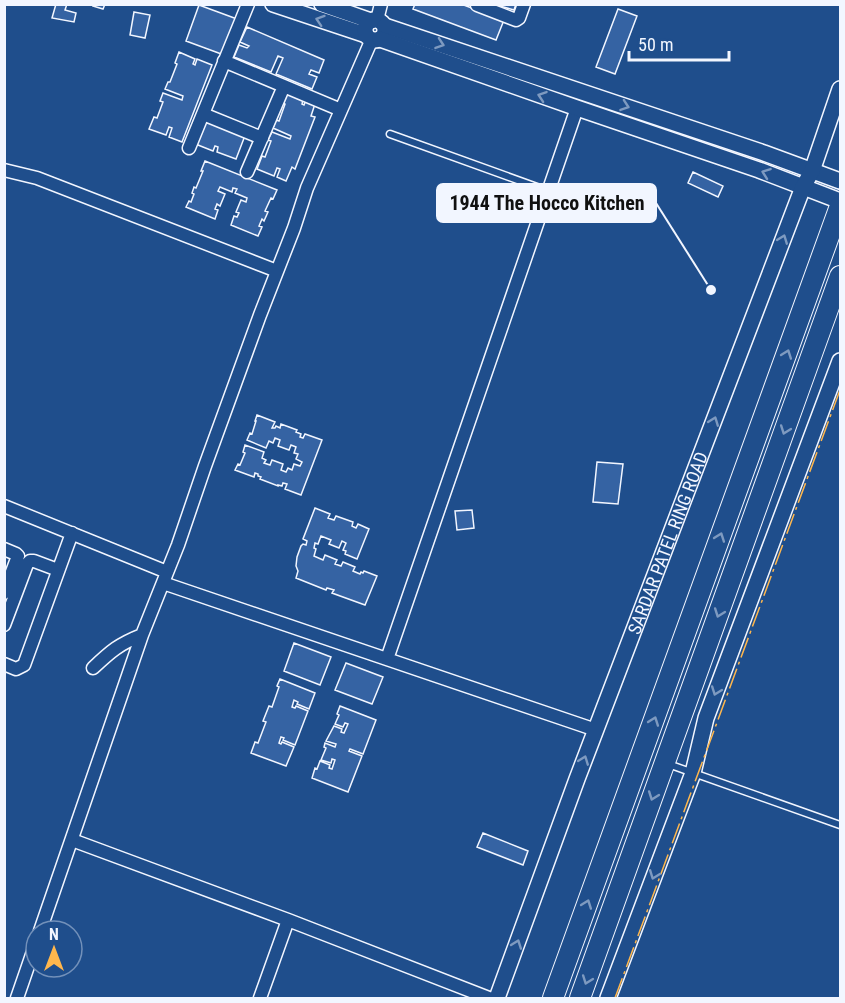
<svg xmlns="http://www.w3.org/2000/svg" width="845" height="1003" font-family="'Roboto Condensed',sans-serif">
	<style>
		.building { fill: #3563a3; stroke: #f2f6ff; stroke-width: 1.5 }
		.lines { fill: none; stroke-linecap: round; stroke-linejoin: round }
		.service-casing { stroke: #f2f6ff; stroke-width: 9 }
		.minor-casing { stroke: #f2f6ff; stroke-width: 15 }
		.tertiary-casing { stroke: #f2f6ff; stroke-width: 18 }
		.trunk-casing { stroke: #f2f6ff; stroke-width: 22 }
		.service { stroke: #1f4e8c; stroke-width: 6 }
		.minor { stroke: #1f4e8c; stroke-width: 12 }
		.tertiary { stroke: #1f4e8c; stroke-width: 15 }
		.trunk { stroke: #1f4e8c; stroke-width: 20 }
		.power { stroke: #ffb74d; stroke-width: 1.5; stroke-dasharray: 21 4.5 3 4.5; stroke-linecap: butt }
		.oneway { stroke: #7e9ac0 }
		.labels { text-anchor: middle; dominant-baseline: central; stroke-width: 4.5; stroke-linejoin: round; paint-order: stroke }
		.street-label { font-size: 18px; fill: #f2f6ff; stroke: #1f4e8c }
		.leader { fill: none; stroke: #f2f6ff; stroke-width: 2 }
		.callout-dot { fill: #f2f6ff; stroke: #1f4e8c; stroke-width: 2 }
		.callout { fill: #f2f6ff; stroke: #f2f6ff; stroke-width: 2 }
		.callout-label { font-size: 20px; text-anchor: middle; font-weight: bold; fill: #111 }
	</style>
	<rect width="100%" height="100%" fill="#1f4e8c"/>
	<path class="building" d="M56,4H67L65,10L76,13L74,22L52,18Z
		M94,4H105L103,9L93,6Z
		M415,4H461L504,20L496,40L413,9Z
		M501,4H516L514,10L500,6Z
		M199,5L237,19L224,55L186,41Z
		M618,9L637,16L615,74L596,67Z
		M134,12L150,15L145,38L130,35Z
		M247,27L324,60L319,73L311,70L309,74L317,77L312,89L276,74L283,58L278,56L271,72L234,57L239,45L247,48L249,46L240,42Z
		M179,52L195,59L193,64L195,65L197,59L212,65L182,142L169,137L172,128L169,127L166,135L149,129L154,117L157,118L163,102L160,101L163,93L182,100L183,96L165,89L168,82H170L177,64L175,63Z
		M287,93L303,100L302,104L304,105L306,100L315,104L311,116L315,117L295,169L292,167L286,181L277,177L280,169L277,168L274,176L257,169L262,156L265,157L271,141L268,140L272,132L290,139L291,136L273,128L276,120L279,121L285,104L283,103Z
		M203,117L246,133L236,159L217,152L218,147L215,146L213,151L193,143Z
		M205,161L277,190L273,199L271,198L265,211L268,212L264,221L262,219L259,226L262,227L258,236L231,225L234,216L237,217L239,213L236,212L241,200L246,202L247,198L235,193L237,189L233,188L232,192L220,187L218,191L225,194L220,206L217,204L215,209L218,210L215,219L186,207L189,201L191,202L194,194L192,193L194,187L196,188L203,171H201Z
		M693,172L723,186L718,197L688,183Z
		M257,415L275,422L272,428H275L276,426L280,428L281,424L297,430L296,432L301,434L300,437L303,438L305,434L322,440L301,495L285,489L287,484L283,483L282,486L278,485V486L260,479L261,477L258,476V474L255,473L254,477L235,470L238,464L240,465L245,453L243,452L245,445L264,452L262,458L266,460L264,463L270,465L272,460L283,464L281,470L286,472L288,468L292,470L294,464L300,466L302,462L296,459L298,454L294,453L296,447L291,445L289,450L278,446L280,440L275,438L273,443L269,441L266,448L247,440L250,433L252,434L256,421H255Z
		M597,462L623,464L618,504L593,502Z
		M315,508L330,514L328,518L334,520L336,516L353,522L352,526L356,528L358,524L369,529L357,559L345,554L346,551L343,550L346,543L342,541L339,548L329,544L331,540L321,536L318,544L315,543L314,548L316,549L314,556L323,560L325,555L337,560L335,564L341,566L343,562L355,567L353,571L360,574L361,572L363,573L364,571L377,576L365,605L332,593L334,590L327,588L326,590L296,578L298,571L296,566L297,557L301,546L303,544L306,545L307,541L303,539Z
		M472,510L474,528L457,530L455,511Z
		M294,643L331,657L320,685L284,671Z
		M346,663L383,677L372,704L335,690Z
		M280,679L315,693L309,709L297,704L298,702L294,700L292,707L295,708L296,706L308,711L295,745L283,740L284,738L281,737L279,743L281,744L282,742L294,747L286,766L251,753L255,742L258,743L266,722L263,721L269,706L272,707L279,687L277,686Z
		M340,706L376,720L363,754L350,749L349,751L362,756L348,792L312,778L315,768L317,769L320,761L330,765L329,768L332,769L335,760L332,759L331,763L321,760L326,748L324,747L325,743L335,747L336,744L326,741L334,726L342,729L341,732L344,733L348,724L345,723L343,727L335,724L339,715L337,714Z
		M483,833L528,851L523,865L477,847Z"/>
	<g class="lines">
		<g class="service-casing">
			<path id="service" d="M390,134L548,191
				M668,764L840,825"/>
		</g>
		<g class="minor-casing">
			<path id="minor" d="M477,5L516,20L519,18L524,4
				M377,20L381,4
				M224,61L341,110
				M203,114L262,138
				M189,148L248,4
				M4,170L37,178L277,271
				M247,172L284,86
				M4,506L167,572
				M4,549L16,554L18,556L4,593
				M163,583L596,730
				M4,625L27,564L30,561H34L58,570
				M387,659L577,108
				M4,664L16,669L24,665L72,533
				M93,668C111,651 119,644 142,635
				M72,840L288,920L489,998
				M40,931L142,635L178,545L205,466L260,315L294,228L307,188L372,39
				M17,998L36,943
				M260,998L288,920"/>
		</g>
		<g class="tertiary-casing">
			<g id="tertiary">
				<path d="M273,4L366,35"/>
				<path d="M322,4L371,21"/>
				<circle cx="375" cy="30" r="10"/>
				<path d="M385,26L764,153L840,181"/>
				<path d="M380,39L577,108L759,170L840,201"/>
				<path id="s1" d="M497,998L577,779L803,187L812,171L840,89"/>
				<path d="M608,998L693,773L706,718L840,361"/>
			</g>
		</g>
		<g class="trunk-casing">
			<path id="trunk" d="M553,998L840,206
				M580,998L840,276"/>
		</g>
		<use href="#service" class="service"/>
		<use href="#minor" class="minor"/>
		<use href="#tertiary" class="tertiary"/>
		<use href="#trunk" class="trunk"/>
		<path class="power" d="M615,998L840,390"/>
	</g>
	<defs><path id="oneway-chevron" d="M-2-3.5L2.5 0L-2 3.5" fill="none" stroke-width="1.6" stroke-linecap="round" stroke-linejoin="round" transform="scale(1.5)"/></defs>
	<g class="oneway">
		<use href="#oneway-chevron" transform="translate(320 20) rotate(-162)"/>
		<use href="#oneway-chevron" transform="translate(440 44) rotate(19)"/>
		<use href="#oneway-chevron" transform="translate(542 96) rotate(-161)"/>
		<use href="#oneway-chevron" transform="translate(625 106) rotate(19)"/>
		<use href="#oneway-chevron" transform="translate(766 173) rotate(-160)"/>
		<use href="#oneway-chevron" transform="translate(783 239) rotate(-69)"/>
		<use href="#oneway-chevron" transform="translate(787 354) rotate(-70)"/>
		<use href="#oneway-chevron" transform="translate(714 421) rotate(-69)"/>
		<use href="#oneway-chevron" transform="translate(785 430) rotate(110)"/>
		<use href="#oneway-chevron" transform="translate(720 537) rotate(-70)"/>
		<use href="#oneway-chevron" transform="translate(719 613) rotate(110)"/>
		<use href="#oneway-chevron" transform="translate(716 691) rotate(110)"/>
		<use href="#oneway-chevron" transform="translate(654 721) rotate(-70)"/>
		<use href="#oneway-chevron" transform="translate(584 760) rotate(-69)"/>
		<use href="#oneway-chevron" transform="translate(653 796) rotate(110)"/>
		<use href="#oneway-chevron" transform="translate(654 875) rotate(111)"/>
		<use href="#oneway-chevron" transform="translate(587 904) rotate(-70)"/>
		<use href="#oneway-chevron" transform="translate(517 944) rotate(-70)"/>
		<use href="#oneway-chevron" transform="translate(587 980) rotate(110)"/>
	</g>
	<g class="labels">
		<g class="street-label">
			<text stroke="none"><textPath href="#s1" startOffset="486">SARDAR PATEL RING ROAD</textPath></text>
		</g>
	</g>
	<path class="leader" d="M711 290L656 203"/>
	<circle class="callout-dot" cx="711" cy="290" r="6"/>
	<rect class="callout" x="437" y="184" width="219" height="38" rx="6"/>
	<g class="callout-label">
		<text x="547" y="210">1944 The Hocco Kitchen</text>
	</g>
	<rect width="845" height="1003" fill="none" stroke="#f2f6ff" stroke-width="12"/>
	<g transform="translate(54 949)"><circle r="28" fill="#1f4e8c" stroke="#7391ba" stroke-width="1.5"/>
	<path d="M0-4.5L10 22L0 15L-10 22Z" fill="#ffb74d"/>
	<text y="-9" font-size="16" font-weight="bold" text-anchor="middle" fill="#f2f6ff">N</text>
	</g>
	<path d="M629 51v9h100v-9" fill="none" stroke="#f2f6ff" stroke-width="3"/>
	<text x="638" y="51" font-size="18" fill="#f2f6ff" stroke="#1f4e8c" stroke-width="4.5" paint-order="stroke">50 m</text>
</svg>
